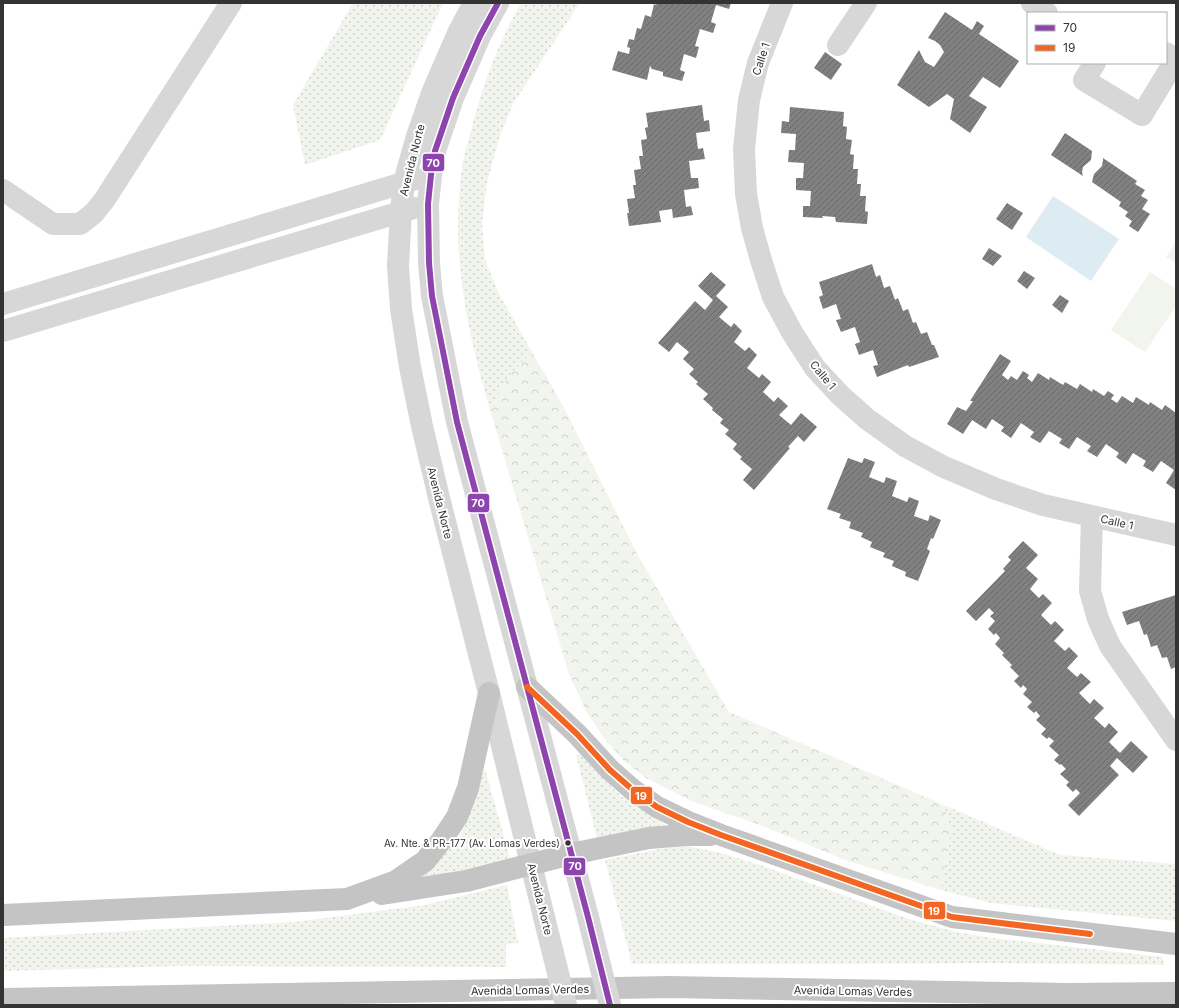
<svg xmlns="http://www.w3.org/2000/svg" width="1179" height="1008" font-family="Inter,sans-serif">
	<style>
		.green { fill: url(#green-dots) }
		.forest { fill: url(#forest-crowns) }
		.pitch { fill: #f1f5ed }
		.water { fill: #ddebf3 }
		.building { fill: url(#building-hatch) }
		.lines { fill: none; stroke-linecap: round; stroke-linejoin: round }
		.minor { stroke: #d7d7d7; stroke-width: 22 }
		.highway { stroke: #c4c4c4; stroke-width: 22 }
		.minor-bridge { stroke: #d7d7d7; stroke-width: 22 }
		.bus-1-casing { stroke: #fff; stroke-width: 9 }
		.bus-2-casing { stroke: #fff; stroke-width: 9 }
		.bus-1 { stroke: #8e44ad; stroke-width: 6 }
		.bus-2 { stroke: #f26522; stroke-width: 6 }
		.bus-dot { fill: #333; stroke: #fff; stroke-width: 1.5 }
		.labels { text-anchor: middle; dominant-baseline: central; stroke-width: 4; stroke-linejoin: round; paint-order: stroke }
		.bus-label { font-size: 10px; fill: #333; stroke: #fff; text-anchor: end }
		.street-label { font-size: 11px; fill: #333; stroke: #fff }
		.line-badge { stroke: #fff; stroke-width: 1.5 }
		.badge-label { font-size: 11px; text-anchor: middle; font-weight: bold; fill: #fff }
	</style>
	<defs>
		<pattern id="green-dots" width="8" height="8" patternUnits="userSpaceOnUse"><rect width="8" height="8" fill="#f1f5ed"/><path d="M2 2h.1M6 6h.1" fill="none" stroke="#cfd2cc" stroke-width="1.8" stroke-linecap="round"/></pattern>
		<pattern id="forest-crowns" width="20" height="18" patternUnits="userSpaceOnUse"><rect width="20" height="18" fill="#f1f5ed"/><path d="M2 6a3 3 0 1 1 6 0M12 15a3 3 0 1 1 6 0" fill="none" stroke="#cfd2cc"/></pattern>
		<pattern id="building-hatch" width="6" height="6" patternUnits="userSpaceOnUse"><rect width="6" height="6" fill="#818181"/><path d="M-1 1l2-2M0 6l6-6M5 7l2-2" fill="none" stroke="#6a6a6a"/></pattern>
	</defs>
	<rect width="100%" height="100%" fill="#fff"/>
	<path class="green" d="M353,3H443L380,140L305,165L293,105Z
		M521,3H580L513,104L501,133L487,182L482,223L485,260L498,292L532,352L508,377L491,413C476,362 463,309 459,256C457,227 458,196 462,168C463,157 467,146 470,135C481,89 497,44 521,3Z
		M581,754L597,773L621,796L665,825L597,839L576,755Z
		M485,769L510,858L417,882L450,848L464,828L484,770Z
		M944,805L1060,855L1176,864V921L991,903L941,890L951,832Z
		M674,846H685L718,852L760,865L909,919L956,932L993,938L1163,957L1164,965L989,963L797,964H632L605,860Z
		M507,885L518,943L506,944V967L177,966L3,971V938L294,922L425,905Z"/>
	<path class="forest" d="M532,352L562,404L637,554L729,712L944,805L951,832L941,890L845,860L763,826L694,802L646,778L623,760L604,738L586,711L569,674L491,413L498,393L508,377Z"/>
	<path class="pitch" d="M1176,242V263L1166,257Z
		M1150,272L1176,289V306L1145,352L1111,330Z"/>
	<path class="water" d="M1053,196L1119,239L1091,281L1026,237Z"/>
	<path class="building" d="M657,3H731L729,9L716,5L711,22L716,24L713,33L700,29L695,46L699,47L696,58L684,54L680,70L685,72L682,81L663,76V72L652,69L650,66L647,80L612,70L618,51L629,54L630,48L627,47L629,39L634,40L637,28L641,29L645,15L651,17L654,4L656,5Z
		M945,12L972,30L977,21L984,26L979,34L1019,61L1000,88L983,77L969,96L987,107L970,133L950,119L954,99L947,94L929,107L897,85L919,50L925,62L934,67L944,52L940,45L935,41L928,38Z
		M825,52L842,64L831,80L814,68Z
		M702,105L704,121L709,120L710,131L696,133L698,149L703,148L705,159L689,161L691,178H698L699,188L684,190L686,207L691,206L693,215L673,218L672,209L659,211L661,222L629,226L627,213H629L627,199L635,198L633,185H636L634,170L641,169L639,156H643L641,140L647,139L645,128L648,127L646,113Z
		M790,107L844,112L843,126L847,127L846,139L852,140L850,154L854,155L853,169H858L857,184H861L860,196H866L865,211L868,212L867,224L836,222L835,217L822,216L823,218L803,217V206H810L811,191L796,190V178H803L804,163L788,162L789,150H795L796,134L781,133L782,121L789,122Z
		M1065,133L1092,151L1091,160L1083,167L1082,172L1083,176L1051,155Z
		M1103,158L1137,181L1135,184L1145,190L1141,196L1148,200L1142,209L1150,214L1138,232L1129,226L1132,221L1125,216L1128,212L1119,206L1121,202L1092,182L1094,174L1102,166L1103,160Z
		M1007,203L1023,213L1012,230L996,219Z
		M989,248L1002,256L993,266L982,259Z
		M872,264L876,277L880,275L884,288L890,286L895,300L898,298L903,311L908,309L913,323L916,322L921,334L927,332L932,345H934L939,357L909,367L908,365L877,377L873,366L878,365L873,350L859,355L855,344L860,342L855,327L841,332L836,320L841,319L836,304L823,309L819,297L823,295L819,282Z
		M1024,271L1035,278L1027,289L1017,281Z
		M711,272L726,285L716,296L728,307L719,317L731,327L734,323L742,331L734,342L745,351L749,347L757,355L747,368L759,378L762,374L771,382L763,392L774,402L778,397L788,406L779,415L791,425L801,413L817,427L804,442L798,436L788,447L790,448L754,490L743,480L752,469L740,459L742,457L733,449L737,444L725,434L729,430L720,423L723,419L712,410L713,408L703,399L708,394L696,384L698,382L689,374L694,369L683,359L689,352L677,342L669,352L658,343L695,301L705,310L713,300L698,286Z
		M1060,295L1069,301L1062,313L1052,305Z
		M1000,354L1011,361L1002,375L1008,380L1011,376L1017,380L1023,371L1029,375L1027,378L1032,382L1038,373L1049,380L1050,377L1063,385L1065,382L1077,389L1080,384L1092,392L1093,389L1104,396L1108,391L1114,395L1111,399L1117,403L1122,396L1133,403L1136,397L1149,405L1150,402L1162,410L1165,405L1176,413V490L1166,483L1174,470L1161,461L1153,472L1143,466L1146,461L1133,453L1126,464L1116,457L1119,453L1106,444L1097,457L1087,451L1091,446L1077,437L1069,449L1059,443L1062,439L1049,431L1040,443L1030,437L1034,432L1021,423L1011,438L1001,431L1004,427L992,419L986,429L972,420L963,434L947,424L957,407L966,411L973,401H970Z
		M848,458L862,463L864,458L875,462L869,477L884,483L886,477L897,481L892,496L907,502L909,497L919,501L914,516L928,521L930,515L941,520L933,539L931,538L927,549L930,551L918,581L905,576L906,572L892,566L894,561L883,557L885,553L870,547L872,542L861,537L863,533L849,528L851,522L839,518L841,514L827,509Z
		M1023,541L1038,555L1026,568L1038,579L1030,589L1039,598L1043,594L1052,603L1041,615L1051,625L1055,621L1064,630L1054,641L1065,651L1069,647L1078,656L1067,668L1077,677L1081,673L1091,682L1079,693L1090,704L1094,699L1104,708L1094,718L1105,728L1109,723L1118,732L1109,742L1120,753L1131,741L1148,757L1133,773L1117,758L1110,766L1119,775L1079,816L1068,805L1080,793L1076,789L1073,792L1066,785L1069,782L1060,774L1066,769L1061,764L1060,765L1054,760L1059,755L1049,746L1054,741L1049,737L1047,739L1041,734L1046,729L1036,720L1040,716L1036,711L1034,713L1027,707L1032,702L1023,694L1027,689L1023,685L1021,688L1014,681L1019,676L1010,667L1012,665L1002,655L1004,653L995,644L1000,638L996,633L994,635L988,629L995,621L990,616L994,613L989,608L976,621L966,611L1005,571L1003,569L1011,560L1008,557Z
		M1176,595V667L1171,669L1167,657L1162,658L1157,645L1151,647L1147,634L1144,635L1139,621L1127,625L1122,612Z"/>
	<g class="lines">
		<path class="minor" d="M474,3L459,31L432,93L417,136L404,182L401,211L398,266L401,309L410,367L422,426L440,502L489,693L544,917
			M498,3L480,36L453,98L435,151L431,175L428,204L429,263L432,296L457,422L588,917
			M782,3L758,63L749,100L744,149L746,194L752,228L761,260L773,297L793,334L815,368L840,395L867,419L905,446L944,467L996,489L1043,505L1176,535
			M1032,3L1047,13
			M838,45L866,3
			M1095,63L1084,80L1142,115L1176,59L1166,53
			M3,190L53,224H80L94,213L105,199L231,3
			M3,304L416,179
			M3,331L414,208
			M1092,516L1090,591L1098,619L1110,646L1176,740"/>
		<path class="highway" d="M527,687L577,734L610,770L633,790L657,807L688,822L721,835L952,917L1176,944
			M382,894L466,881L571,854L649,838L685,835H710
			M3,915L347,899L396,881L425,861L441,841L457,817L468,788L489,693
			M3,999L670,987L1066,994L1176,993"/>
		<path class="minor-bridge" d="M544,917L566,1005
			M588,917L610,1005"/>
		<g class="bus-1-casing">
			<path id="bus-1" d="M498,3L480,36L453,98L435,151L431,175L428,204L429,263L432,296L457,422L588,917L610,1005"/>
		</g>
		<g class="bus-2-casing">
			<path id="bus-2" d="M527,687L577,734L610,770L633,790L657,807L688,822L721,835L952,917L1090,934"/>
		</g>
		<use href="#bus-1" class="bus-1"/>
		<use href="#bus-2" class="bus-2"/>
	</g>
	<circle class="bus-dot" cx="568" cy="843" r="3.5"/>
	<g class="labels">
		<g class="bus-label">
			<text x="560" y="843">Av. Nte. &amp; PR-177 (Av. Lomas Verdes)</text>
		</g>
		<g class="street-label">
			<text transform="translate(761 59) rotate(-72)">Calle 1</text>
			<text transform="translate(412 160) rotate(-76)">Avenida Norte</text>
			<text transform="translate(823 375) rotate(50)">Calle 1</text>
			<text transform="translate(440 503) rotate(76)">Avenida Norte</text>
			<text transform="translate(1117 522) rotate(13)">Calle 1</text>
			<text transform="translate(540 899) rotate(76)">Avenida Norte</text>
			<text transform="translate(530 990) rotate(-1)">Avenida Lomas Verdes</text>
			<text transform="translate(853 991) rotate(1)">Avenida Lomas Verdes</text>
		</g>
	</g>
	<g class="line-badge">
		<rect x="422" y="153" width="23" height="19" rx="4" fill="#8e44ad"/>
		<rect x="467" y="493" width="23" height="20" rx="4" fill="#8e44ad"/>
		<rect x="630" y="786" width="23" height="19" rx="4" fill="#f26522"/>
		<rect x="563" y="857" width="23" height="19" rx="4" fill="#8e44ad"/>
		<rect x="923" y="901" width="23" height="19" rx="4" fill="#f26522"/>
	</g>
	<g class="badge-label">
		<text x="433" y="167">70</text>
		<text x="478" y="507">70</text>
		<text x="641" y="800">19</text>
		<text x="575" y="870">70</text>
		<text x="934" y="915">19</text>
	</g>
	<rect width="1179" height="1008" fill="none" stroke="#333333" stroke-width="8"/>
	<rect x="1027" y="12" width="140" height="52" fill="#ffffff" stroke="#adadad"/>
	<rect x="1035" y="25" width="20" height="6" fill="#8e44ad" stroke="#adadad"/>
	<text x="1063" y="32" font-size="12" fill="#333333">70</text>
	<rect x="1035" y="45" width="20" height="6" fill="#f26522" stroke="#adadad"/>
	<text x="1063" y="52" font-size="12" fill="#333333">19</text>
</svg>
